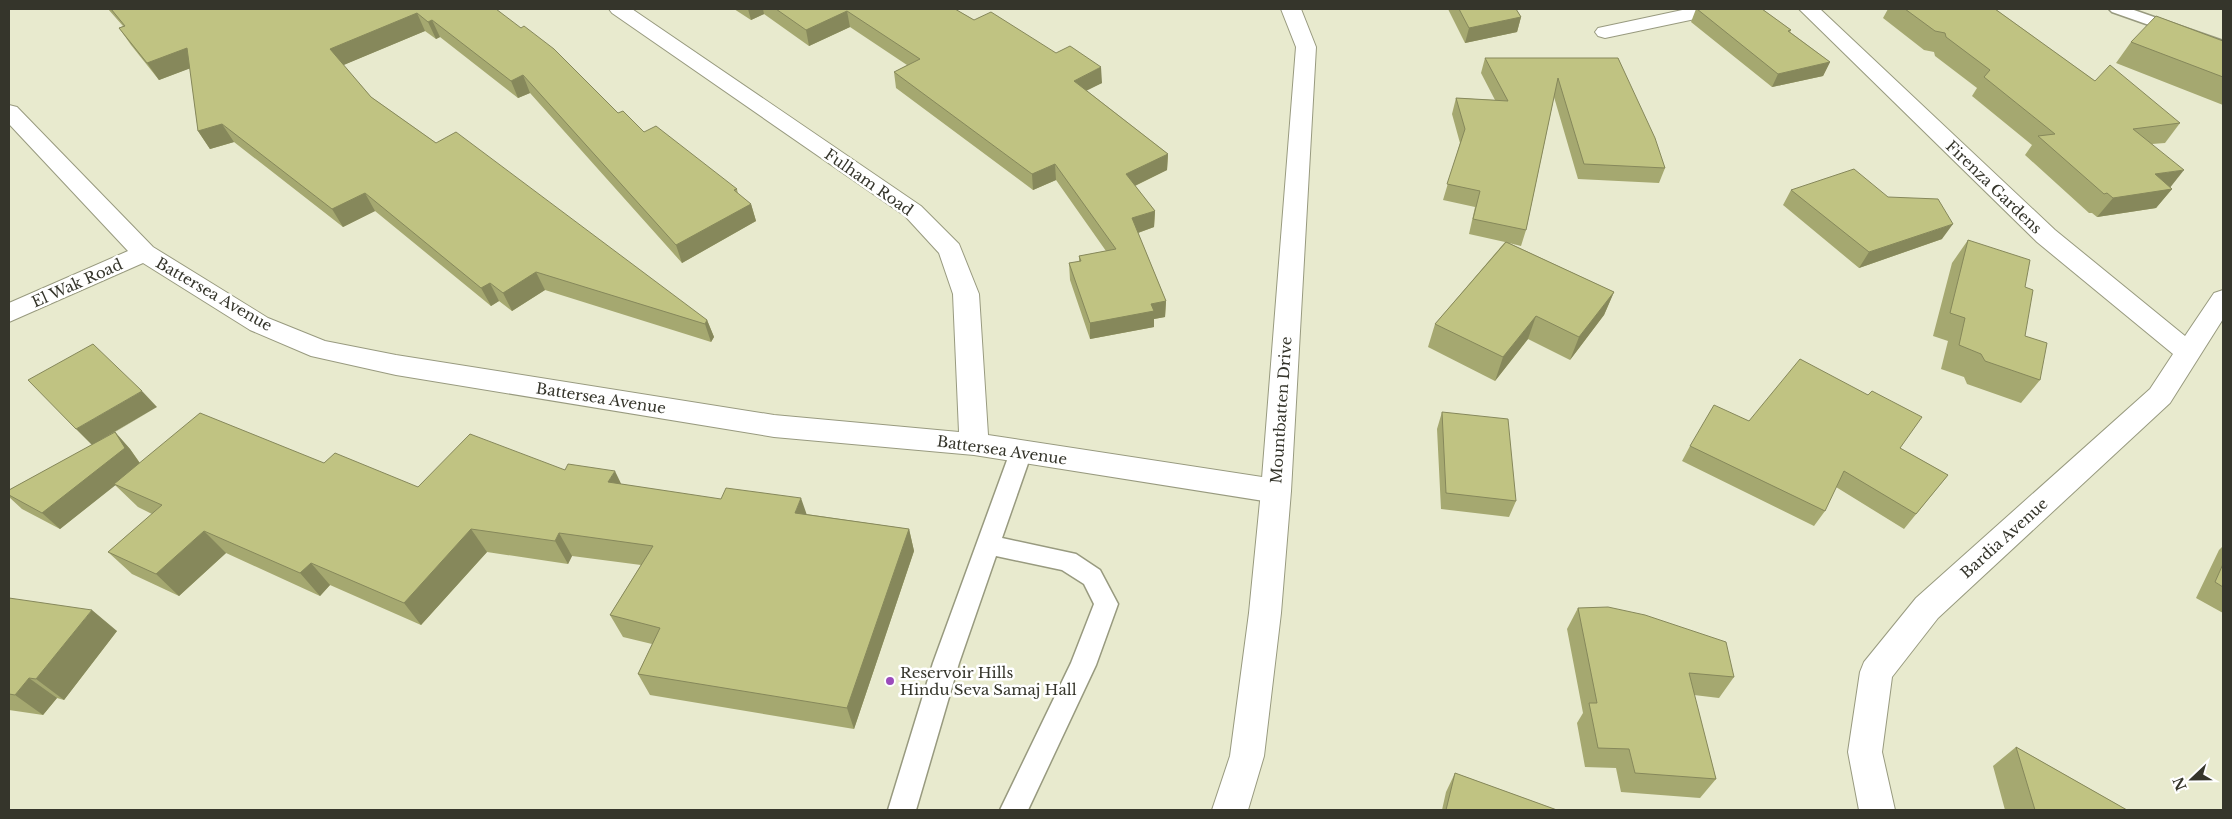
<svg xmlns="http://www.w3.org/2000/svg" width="2232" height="819" font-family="'Libre Baskerville',serif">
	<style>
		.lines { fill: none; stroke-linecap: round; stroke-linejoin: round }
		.lane-casing { stroke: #989a7f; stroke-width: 3 }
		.street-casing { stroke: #989a7f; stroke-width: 2 }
		.secondary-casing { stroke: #989a7f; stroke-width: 2 }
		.lane { fill: #fff; fill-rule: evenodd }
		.street { fill: #fff; fill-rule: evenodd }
		.secondary { fill: #fff; fill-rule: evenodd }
		.wall { fill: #a5a870 }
		.shaded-wall { fill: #86885b }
		.building { fill: #c0c382; stroke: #86885b }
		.poi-dot { fill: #9b4bbb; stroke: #fff; stroke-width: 2 }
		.labels { text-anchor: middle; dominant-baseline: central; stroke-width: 5; stroke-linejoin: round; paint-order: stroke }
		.street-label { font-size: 15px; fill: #35352b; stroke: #fff }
		.poi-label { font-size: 15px; fill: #35352b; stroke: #fff; text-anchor: start }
	</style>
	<rect width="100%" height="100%" fill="#e8eace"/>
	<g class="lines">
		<g class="lane-casing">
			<path id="lane" d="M2109,9H2131L2223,41V51L2112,12Z
				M1021,443L1029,446L1032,452L1002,538L1076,554L1100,570L1118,604L1096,665L1028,810H1000L1071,663L1094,604L1084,584L1062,570L996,556L959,663L916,810H888L933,663L1010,452L1013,446Z"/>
		</g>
		<g class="street-casing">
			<path id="street" d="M609,9H632L921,206L959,244L979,294L988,435L1276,479L1286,483L1291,491L1286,499L1276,503L974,455L774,437L396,375L311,356L250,330L143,263L9,322V303L128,251L9,124V105L17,107L153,247L268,318L325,341L396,355L774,415L959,432L953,294L939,253L905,216L612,13Z
				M1687,9H1724L1721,13L1714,15L1605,38L1598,36L1595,32L1598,28Z
				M1799,9H1820L2055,230L2185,336L2214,293L2223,290V319L2170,403L1938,618L1892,677L1882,752L1895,810H1859L1848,752L1860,672L1864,662L1916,598L2150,389L2173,354L2037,242Z"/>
		</g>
		<g class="secondary-casing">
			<path id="secondary" d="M1281,9H1301L1316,47L1291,491L1281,613L1264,756L1248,810H1212L1230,756L1249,613L1261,491L1296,47Z"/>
		</g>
		<use href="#lane" class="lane"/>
		<use href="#street" class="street"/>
		<use href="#secondary" class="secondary"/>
	</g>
	<path class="wall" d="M108,9H496L618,113L644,132L737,189L738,194L751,204L756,221L682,263L530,93L518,98L440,37L436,39L425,31L343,65L371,97L436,143L707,320L714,337L711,342L545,290L512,311L499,301L491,306L375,211L343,227L234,142L210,149L198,131L190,68L159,80L131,45L119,28L123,26Z
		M734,9H955L974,20L1102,83L1086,90L1168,154L1167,170L1135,186L1155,211L1154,227L1138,233L1166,301L1165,317L1154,319V327L1090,339L1070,280L1069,263L1079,262V256L1106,251L1056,180L1033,190L896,88L894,72L907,65L850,27L809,46L764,14L751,20Z
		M1448,9H1516L1521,17L1517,32L1465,43Z
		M1696,9H1762L1791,30L1790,32L1830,62L1823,76L1772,87L1691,22Z
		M1888,9H1995L2095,81L2180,123L2165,143L2152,144L2170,187L2172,189L2156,208L2097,217L2092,213H2089L2025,155L2032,145L1972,96L1977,88L1935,56L1934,52L1924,50L1883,18Z
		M2223,41V105L2116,63L2131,42Z
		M1485,58H1618L1665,168L1659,183L1578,179L1554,97L1526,230L1521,246L1509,243L1614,292L1604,315L1570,360L1528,339L1495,381L1428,347L1435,324L1505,242L1469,234L1475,207L1443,200L1460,143L1452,114L1456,98L1495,100L1481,73Z
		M1791,190L1942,239L1859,268L1783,205Z
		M1968,240L2025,287V336L2040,380L2021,403L1967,384L1964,377L1941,369L1948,341L1933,336L1952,263Z
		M157,407L115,432L130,449L140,463H324L418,487L565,470L621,484L806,514L909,529L914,551L854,729L650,695L638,674L652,644L623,637L610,615L641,565L572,556L568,564L487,552L421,625L330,585L320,596L226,553L179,596L132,574L108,552L152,514L138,507L115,485L60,529L22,509L9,497V490L92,445Z
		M1442,412L1516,501L1509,517L1441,509L1437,429Z
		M1749,421L1900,448L1948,475L1904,529L1836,487L1825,511L1814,526L1682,461L1690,446Z
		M2223,546V613L2196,598L2219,550Z
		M9,598L117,631L64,700L57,698L43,715L9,710Z
		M1578,608L1734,677L1719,698L1694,695L1716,779L1700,798L1621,792L1616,768L1585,767L1577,723L1583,713L1567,629Z
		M2016,747L2127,810H2005L1993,766Z
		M1455,773L1557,810H1442L1446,792Z"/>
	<path class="shaded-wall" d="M748,9H763L764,14L751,20Z
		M847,11L850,27L809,46L806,30Z
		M417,13L425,31L339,67L330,49Z
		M1521,17L1517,32L1465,43L1469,28Z
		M432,20L440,37L436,39L428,22Z
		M187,48L199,65L159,80L147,63Z
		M1830,62L1823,76L1772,87L1778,74Z
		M1101,67L1102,83L1074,97V81Z
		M523,75L530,93L518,98L511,81Z
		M222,124L234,142L210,149L198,131Z
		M1168,154L1167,170L1126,190V174Z
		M1055,164L1056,180L1033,190L1032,174Z
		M2184,170L2169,189H2172L2156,208L2097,217L2113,198L2155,174Z
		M365,193L375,211L343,227L332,209Z
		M751,204L756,221L682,263L676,245Z
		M1155,211L1154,227L1132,235V218Z
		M1953,224L1942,239L1859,268L1869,252Z
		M536,272L545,290L512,311L503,293Z
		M490,283L499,301L491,306L481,288Z
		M1614,292L1604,315L1570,360L1579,337Z
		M1166,301L1165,317L1154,319V327L1090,339V323L1151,304Z
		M1536,316L1528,339L1495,381L1503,357Z
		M707,320L714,337L711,342L705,324Z
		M142,391L157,407L92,445L76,429Z
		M115,432L130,449L141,465L60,529L42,513Z
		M615,471L626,494L608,482Z
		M801,498L809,521L795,513Z
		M471,529L487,552L421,625L404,603Z
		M909,529L914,551L854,729L847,708Z
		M204,531L226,553L179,596L156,574Z
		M559,533L572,556L568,564L555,541Z
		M311,563L330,585L320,596L300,573Z
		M92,610L117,631L64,700L36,679Z
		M29,678L57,698L43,715L15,695Z"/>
	<path class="building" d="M111,9H496L521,28L524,26L554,49L618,113L623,111L644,132L656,126L737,189L734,190L751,204L676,245L523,75L511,81L432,20L428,22L417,13L330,49L371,97L436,143L456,132L707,320L705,324L536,272L503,293L490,283L481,288L365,193L332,209L222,124L198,131L187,48L147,63L119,28L125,26Z
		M776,9H955L974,20L991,12L1056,53L1070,46L1101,67L1074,81L1168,154L1126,174L1155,211L1132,218L1166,301L1151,304L1154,311L1090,323L1069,263L1081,261L1079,256L1116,249L1055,164L1032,174L894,72L920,59L847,11L806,30Z
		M1459,9H1516L1521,17L1469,28Z
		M1697,9H1762L1791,30L1788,31L1830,62L1778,74Z
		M1905,9H1995L2095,81L2110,65L2180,123L2133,129L2184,170L2155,174L2172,189L2113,198L2107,193L2104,194L2038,136L2055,134L1984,77L1990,70L1946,37L1945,33L1935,31Z
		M2156,16L2223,41V77L2131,42Z
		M1485,58H1618L1655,138L1665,168L1584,164L1558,78L1526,230L1473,219L1480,191L1447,184L1465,129L1456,98L1508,101Z
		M1854,169L1888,197L1938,199L1953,224L1869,252L1791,190Z
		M1968,240L2030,260L2025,287L2033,290L2025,336L2047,343L2040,380L1985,361L1981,354L1959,345L1965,318L1950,313Z
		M1506,242L1614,292L1579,337L1536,316L1503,357L1435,324Z
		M93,344L142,391L76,429L28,380Z
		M1800,359L1868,395L1872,391L1922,417L1900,448L1948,475L1916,514L1844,471L1825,511L1690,446L1714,405L1749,421Z
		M1442,412L1508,419L1516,501L1446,493Z
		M200,413L324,463L335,453L418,487L470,434L565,470L568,464L615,471L608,482L721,499L726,488L801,498L795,513L909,529L847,708L638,674L660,628L610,615L653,546L559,533L555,541L471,529L404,603L311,563L300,573L204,531L156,574L108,552L162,505L114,484Z
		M115,432L125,448L42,513L9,495V490Z
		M2223,564V587L2215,582Z
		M9,598L92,610L36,679L29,678L15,695L9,694Z
		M1608,607L1645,615L1726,642L1734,677L1689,673L1716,779L1635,773L1629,749L1598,748L1589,703H1597L1578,608Z
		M2016,747L2127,810H2035Z
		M1455,773L1557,810H1446Z"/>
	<circle class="poi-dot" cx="890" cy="681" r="5"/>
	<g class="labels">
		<g class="street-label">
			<text transform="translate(869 182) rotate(35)">Fulham Road</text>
			<text transform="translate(1994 187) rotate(44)">Firenza Gardens</text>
			<text transform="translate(77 283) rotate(-24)">El Wak Road</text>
			<text transform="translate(214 294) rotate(30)">Battersea Avenue</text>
			<text transform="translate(601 398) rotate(9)">Battersea Avenue</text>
			<text transform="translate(1281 410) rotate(-86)">Mountbatten Drive</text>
			<text transform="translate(1002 450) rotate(8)">Battersea Avenue</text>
			<text transform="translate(2004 538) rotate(-42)">Bardia Avenue</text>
		</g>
		<g class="poi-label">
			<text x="900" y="672">Reservoir Hills<tspan x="900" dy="17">Hindu Seva Samaj Hall</tspan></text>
		</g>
	</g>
	<rect width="2232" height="819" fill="none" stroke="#35352b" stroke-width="20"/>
	<g transform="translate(2192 779) rotate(248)" stroke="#ffffff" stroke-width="4" paint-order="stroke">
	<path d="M0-4L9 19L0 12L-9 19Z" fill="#35352b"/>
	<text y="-8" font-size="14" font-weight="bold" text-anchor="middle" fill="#35352b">N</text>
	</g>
</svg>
